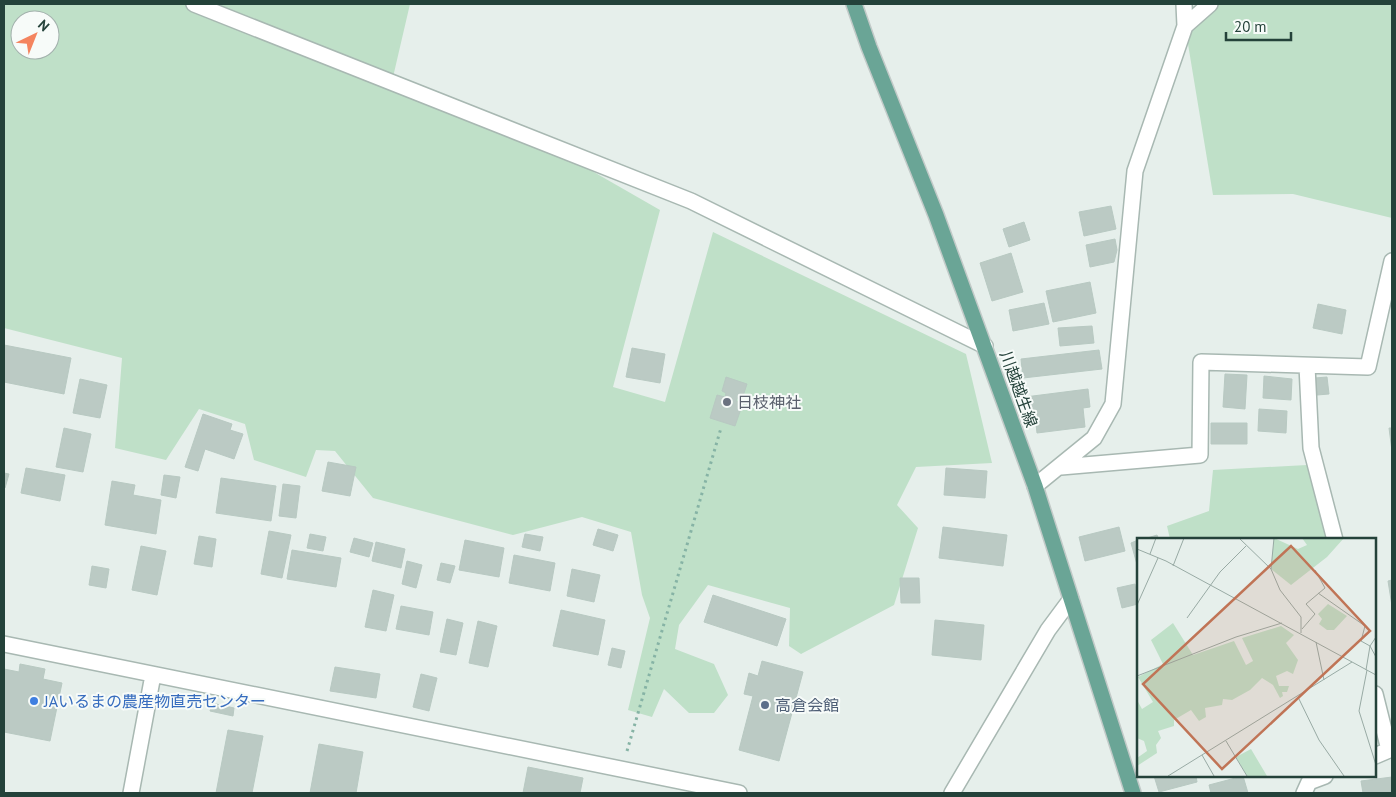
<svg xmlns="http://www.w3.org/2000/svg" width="1396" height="797" font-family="'PT Sans','Noto Sans JP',sans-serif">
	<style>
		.green { fill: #bfe0c8; fill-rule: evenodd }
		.building { fill: #bbcac4; stroke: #b8c9c2 }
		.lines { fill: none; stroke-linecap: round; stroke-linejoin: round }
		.minor-casing { stroke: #a8b8b2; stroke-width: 18 }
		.major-casing { stroke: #c2cac8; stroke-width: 18 }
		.path { stroke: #86b3a5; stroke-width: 3; stroke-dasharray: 2.5 4; stroke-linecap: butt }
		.minor { stroke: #fff; stroke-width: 15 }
		.major { stroke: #6aa596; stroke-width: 15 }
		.worship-dot { fill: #6b7280; stroke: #f7fbf9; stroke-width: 2 }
		.shop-dot { fill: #3f7fe0; stroke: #f7fbf9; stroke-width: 2 }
		.service-dot { fill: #5c6f8a; stroke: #f7fbf9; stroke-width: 2 }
		.labels { text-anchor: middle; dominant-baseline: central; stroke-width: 4; stroke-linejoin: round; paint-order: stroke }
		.street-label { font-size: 16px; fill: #24423a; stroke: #f7fbf9 }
		.worship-label { font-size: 16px; fill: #5b616d; stroke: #f7fbf9; text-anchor: start }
		.shop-label { font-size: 16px; fill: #366cbe; stroke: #f7fbf9; text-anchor: start }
		.service-label { font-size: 16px; fill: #4e5e75; stroke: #f7fbf9; text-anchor: start }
		.inset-road { fill: none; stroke: #98aaa4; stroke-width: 1 }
		.view { fill: #c07456; fill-opacity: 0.15; stroke: #c07456; stroke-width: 2.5 }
		.inset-edge { fill: none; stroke: #24423a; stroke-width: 2.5 }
	</style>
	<rect width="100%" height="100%" fill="#e6efeb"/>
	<path class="green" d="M4,4H410L390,90L585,167L660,210L613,387L665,402L713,232L966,354L992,463L916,467L897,505L918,528L894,605L801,654L789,646L790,608L708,585L679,625L675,649L714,664L728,695L714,713H689L664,689L652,717L628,710L650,618L642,595L631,532L582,517L513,535L373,498L335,451L316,450L306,477L254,460L245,424L199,409L166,460L115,448L122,358L4,328ZM20,20H50V50H20Z
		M1210,4H1392V218L1293,194L1213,195L1185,26Z
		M1307,465L1326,539H1170L1167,526L1209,511L1213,470Z"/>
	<path class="building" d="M1111,206L1116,229L1084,236L1079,212Z
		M1024,222L1030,240L1009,247L1003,229Z
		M1115,239L1117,250L1114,262L1090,267L1086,245Z
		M1011,253L1023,292L992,301L980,263Z
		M1090,282L1096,313L1053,322L1046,291Z
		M1044,303L1049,324L1013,331L1009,310Z
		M1318,304L1346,310L1342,334L1313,328Z
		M1092,326L1094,343L1060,346L1058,328Z
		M4,345L71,358L64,394L4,382Z
		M632,348L665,354L660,383L626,377Z
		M1099,350L1102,369L1023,378L1021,359Z
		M1225,374L1247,375L1245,409L1223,407Z
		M1264,376L1292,379L1291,400L1263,398Z
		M726,377L747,384L742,399L738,397L736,401L743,403L735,426L710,418L717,395L725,397L726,393L722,391Z
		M1327,377L1329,394L1317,395L1315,378Z
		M80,379L107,385L100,418L73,413Z
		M1088,389L1090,407L1083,408L1085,427L1037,433L1035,415L1028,416L1025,397Z
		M1259,409L1287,411L1286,433L1258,431Z
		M203,414L232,424L230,430L243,434L234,459L205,449L198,471L185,467Z
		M1211,423H1247V444H1211Z
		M64,428L91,434L83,472L56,467Z
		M1389,428H1392V451Z
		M328,462L356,467L350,496L322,491Z
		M26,468L65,475L60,501L21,493Z
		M946,468L987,471L985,498L944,495Z
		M4,473L9,474L5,488H4Z
		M164,475L180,477L176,498L161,495Z
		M221,478L276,486L271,521L216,513Z
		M112,481L135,485L133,495L161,500L156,534L105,525Z
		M283,484L300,486L296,518L279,516Z
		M943,527L1007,535L1003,566L939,558Z
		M1119,527L1125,551L1085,561L1079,537Z
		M598,529L618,535L613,551L593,545Z
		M269,531L291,535L282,578L261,574Z
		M310,534L326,537L323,551L307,548Z
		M525,534L543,537L540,551L522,547Z
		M1157,535L1159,540H1141Z
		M199,536L216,539L212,567L194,564Z
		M354,538L373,543L369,557L350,552Z
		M465,540L504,548L499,577L459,570Z
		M1138,540V568L1131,543Z
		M376,542L405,549L401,568L372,561Z
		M141,546L166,551L157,595L132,590Z
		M292,550L341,558L336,587L287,579Z
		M514,555L555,563L550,591L509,583Z
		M407,561L422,565L416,588L402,584Z
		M441,563L455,566L450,583L437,580Z
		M92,566L109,569L106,588L89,585Z
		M572,569L600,575L594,602L567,596Z
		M900,578H919L920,603H901Z
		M1392,580V606L1388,581Z
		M1135,584L1138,604L1122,608L1117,588Z
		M373,590L394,595L386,631L365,627Z
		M713,595L786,619L777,646L704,622Z
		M401,606L433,612L429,635L396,629Z
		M561,610L605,620L598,655L553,646Z
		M447,619L463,623L456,655L440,652Z
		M935,620L984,625L981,660L932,655Z
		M478,621L497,626L488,667L469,663Z
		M612,648L625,651L621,668L608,665Z
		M762,661L803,672L779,761L739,750L753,696L744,694L749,673L758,676Z
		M20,664L45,669L43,679L62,683L50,741L4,732V669L19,672Z
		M335,667L380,674L376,698L330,691Z
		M421,674L437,678L429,711L413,707Z
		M212,703L234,708L233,716L210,711Z
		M228,730L263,736L252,793H216Z
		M319,744L363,752L356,793H310Z
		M528,767L583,778L580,793H523Z
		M1154,776H1196L1197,782L1159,792Z
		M1243,776L1248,793H1211L1209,785Z
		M1392,777V793H1363L1361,781Z"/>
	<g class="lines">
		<g class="minor-casing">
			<path id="minor" d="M194,4L691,201L985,346
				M1184,4L1185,26
				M1307,366L1311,448L1335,540
				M1061,467L1200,455L1201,362L1368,367L1392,261
				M1035,486L1094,438L1113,404L1135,171L1185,26L1210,4
				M4,644L739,793
				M1375,694L1389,750L1375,756
				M131,793L153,675
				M952,793L1048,630L1071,599
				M1304,793L1309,782L1325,776"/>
		</g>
		<g class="major-casing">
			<path id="major" d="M854,4L869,47L936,215L1035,486L1133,793"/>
		</g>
		<path class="path" d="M627,751L721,428"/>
		<use href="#minor" class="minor"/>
		<use href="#major" class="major"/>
	</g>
	<circle class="worship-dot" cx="727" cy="402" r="5"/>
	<circle class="shop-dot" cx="34" cy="701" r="5"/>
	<circle class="service-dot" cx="765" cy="705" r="5"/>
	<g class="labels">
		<g class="street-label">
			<text transform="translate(1019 389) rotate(70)">川越越生線</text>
		</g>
		<g class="worship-label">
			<text x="737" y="402">日枝神社</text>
		</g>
		<g class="shop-label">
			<text x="44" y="701">JAいるまの農産物直売センター</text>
		</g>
		<g class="service-label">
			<text x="775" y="705">高倉会館</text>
		</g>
	</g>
	<g transform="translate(1137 538)">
		<rect width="239" height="239" fill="#e6efeb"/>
		<path d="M137,0L161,11L170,7L165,0H207L190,19L154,47L134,31ZM191,66L210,78L197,92H190L182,86L185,81L181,76ZM36,85L56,117L97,103L109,127L116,123L105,100L144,88L157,97L149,105L161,122L156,136L150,133L139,138L142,148H152L150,154H145L146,158L143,160L136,147L125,140L113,152L95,162L86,161L85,167L68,170L69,179L62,183L54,172L37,182V188L21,193L24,200L19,207L20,215L0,228V220L10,213L7,203L0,200V162L5,171L16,164L1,139L26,126L14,102ZM114,211L130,238H110L99,219Z" fill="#bfe0c8"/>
		<path class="inset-road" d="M102,0L134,31M137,0L134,31L143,52L164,79V95M0,11L29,23L239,137M13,16L19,0M36,28L47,0M181,55L228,88L224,103L233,108L239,119M0,67L21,20M50,80L83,34L109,8M165,91L178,76L169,66L188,50L178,32M179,104L187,142M229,132L233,108L239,99M230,132L222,173L239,227M0,138L99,99L145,85M161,159L182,202L207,238M89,203L110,238M65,217L77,238M31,238L215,124"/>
		<path class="view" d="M154,8L233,93L85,231L6,146Z"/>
		<rect width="239" height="239" class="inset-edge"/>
	</g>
	<rect width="1396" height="797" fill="none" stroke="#24423a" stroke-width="10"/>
	<g transform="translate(35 35) rotate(43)"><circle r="24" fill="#f7fbf9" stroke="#a3b1ad"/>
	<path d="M0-4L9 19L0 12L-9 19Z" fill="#f4845f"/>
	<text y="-8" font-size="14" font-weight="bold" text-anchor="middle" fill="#24423a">N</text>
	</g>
	<path d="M1226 32v8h65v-8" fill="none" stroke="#24423a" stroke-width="2.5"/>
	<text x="1234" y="32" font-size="15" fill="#24423a" stroke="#f7fbf9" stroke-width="4" paint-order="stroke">20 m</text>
</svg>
